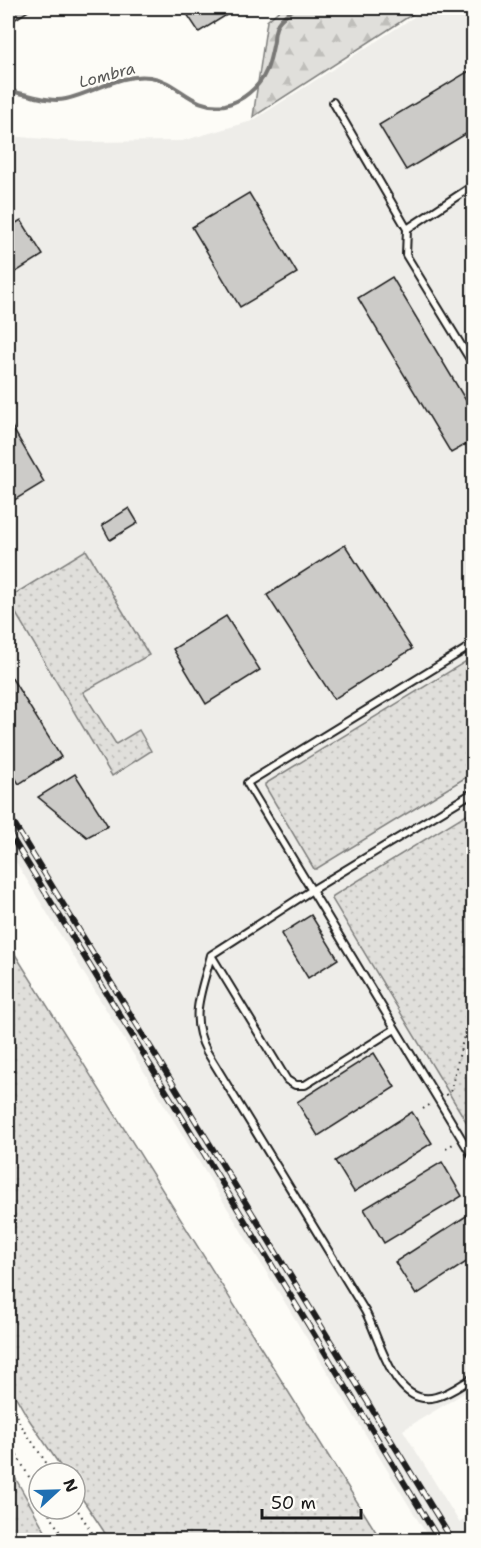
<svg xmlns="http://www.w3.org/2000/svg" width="481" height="1548" font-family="'Shantell Sans',sans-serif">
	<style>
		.built { fill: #eeede9 }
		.grass { fill: url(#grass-dots); stroke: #7e7e7c; stroke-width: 1.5 }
		.forest { fill: url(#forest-firs); stroke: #7e7e7c; stroke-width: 1.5 }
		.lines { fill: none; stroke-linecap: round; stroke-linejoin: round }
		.stream { stroke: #797876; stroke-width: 4 }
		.building { fill: #cccbc8; stroke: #1c1c1c; stroke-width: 1.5 }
		.service-casing { stroke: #1c1c1c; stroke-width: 10 }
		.path { stroke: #1c1c1c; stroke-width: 2; stroke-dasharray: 1.5 4.5; stroke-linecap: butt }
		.service { stroke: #fdfcf7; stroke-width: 6 }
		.rail-casing { stroke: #1c1c1c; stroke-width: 6 }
		.rail { stroke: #fdfcf7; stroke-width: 4; stroke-dasharray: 11; stroke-linecap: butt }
		.labels { text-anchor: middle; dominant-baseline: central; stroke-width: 4.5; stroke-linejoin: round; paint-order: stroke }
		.water-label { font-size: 16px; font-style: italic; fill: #5a5a58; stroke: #fdfcf7 }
	</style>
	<defs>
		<pattern id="grass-dots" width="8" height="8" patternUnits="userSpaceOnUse" patternTransform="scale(1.5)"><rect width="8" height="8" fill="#e0dfdb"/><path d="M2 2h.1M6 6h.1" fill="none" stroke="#c0bfbb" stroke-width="1.8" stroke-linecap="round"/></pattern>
		<pattern id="forest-firs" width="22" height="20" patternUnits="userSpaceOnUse" patternTransform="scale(1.5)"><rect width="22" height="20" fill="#e0dfdb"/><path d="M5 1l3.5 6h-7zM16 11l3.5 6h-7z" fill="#c0bfbb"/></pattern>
	</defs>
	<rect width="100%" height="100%" fill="#fdfcf7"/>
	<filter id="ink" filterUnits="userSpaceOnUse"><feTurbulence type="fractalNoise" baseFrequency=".0167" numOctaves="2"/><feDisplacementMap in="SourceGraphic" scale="12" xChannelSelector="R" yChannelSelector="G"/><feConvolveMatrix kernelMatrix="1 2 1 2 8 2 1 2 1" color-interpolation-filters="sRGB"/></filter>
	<g filter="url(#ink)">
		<path class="built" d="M428,8H473L474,1387L403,1430L459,1522L473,1514V1540H430L8,849V136L82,142L182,141L252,121Z"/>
		<path class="grass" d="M86,550L149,655L83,692L116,744L139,730L151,751L112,776L8,600V598Z
			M473,657V773L316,869H314L265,786V784Z
			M473,810V1133L332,899L333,896Z
			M8,943L381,1540H108L103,1530L75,1488V1473H65L28,1418L8,1383Z
			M8,1465L50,1540H8Z"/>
		<path class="forest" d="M282,8H422L253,117L267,21Z"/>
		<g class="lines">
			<path class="stream" d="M8,91C27,93 47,103 66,99C94,93 120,73 150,77C179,81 191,110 225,105C234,103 242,99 249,93C267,79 270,62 274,41C274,35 275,29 278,23C282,17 289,12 295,8"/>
		</g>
		<path class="building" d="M8,8H33L8,24Z
			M183,8H238L199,32Z
			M474,68V129L406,170L379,125Z
			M249,193L297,273L240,307L192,227Z
			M21,220L43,255L8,277V228Z
			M392,277L474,414V440L451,453L358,298Z
			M8,420L44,482L8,504Z
			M129,508L138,523L110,540L102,525Z
			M345,545L412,649L334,699L267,595Z
			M226,616L260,670L206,704L173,649Z
			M8,672L61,757L19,784L8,766Z
			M75,774L108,826L87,837L38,797Z
			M311,915L338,959L308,978L281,934Z
			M374,1053L395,1087L318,1136L297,1102Z
			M412,1112L432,1143L354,1192L335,1161Z
			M442,1162L462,1196L384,1243L364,1209Z
			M474,1211V1257L416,1295L395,1262Z"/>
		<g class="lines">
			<g class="service-casing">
				<path id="service" d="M333,102L407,229
					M474,185L407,229L406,255L474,366
					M474,644L247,783L474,1159
					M474,792L312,890L211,955C202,991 188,1016 207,1052L365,1311C380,1338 394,1409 436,1397C450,1394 462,1384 474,1377
					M211,955L287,1080L295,1085H305L395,1029"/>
			</g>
			<path class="path" d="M446,1095L450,1093L474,995
				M423,1109L431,1104
				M446,1148L453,1144
				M8,1400L21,1425L53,1473
				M8,1439L39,1495
				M75,1506L97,1540
				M47,1509L64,1540"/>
			<use href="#service" class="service"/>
			<g class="rail-casing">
				<path id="rail" d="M8,814L452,1540
					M8,831L439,1540"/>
			</g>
			<use href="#rail" class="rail"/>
		</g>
	</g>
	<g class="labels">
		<g class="water-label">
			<text transform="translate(107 75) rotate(-15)">Lombra</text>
		</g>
	</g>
	<rect width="481" height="1548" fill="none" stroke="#fdfcf7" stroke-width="30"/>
	<rect x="15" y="15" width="451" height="1518" fill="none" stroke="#1c1c1c" stroke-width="2" filter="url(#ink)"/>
	<g transform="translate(57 1491) rotate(68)"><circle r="28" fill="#fdfcf7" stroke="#a3a29f" stroke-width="1.5"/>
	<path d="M0-4.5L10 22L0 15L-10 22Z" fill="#1f6fb2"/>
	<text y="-9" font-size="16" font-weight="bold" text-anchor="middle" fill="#1c1c1c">N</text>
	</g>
	<path d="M262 1509v9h99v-9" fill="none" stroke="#1c1c1c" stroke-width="3"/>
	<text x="271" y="1509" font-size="18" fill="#1c1c1c" stroke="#fdfcf7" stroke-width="4.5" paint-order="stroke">50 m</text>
</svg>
